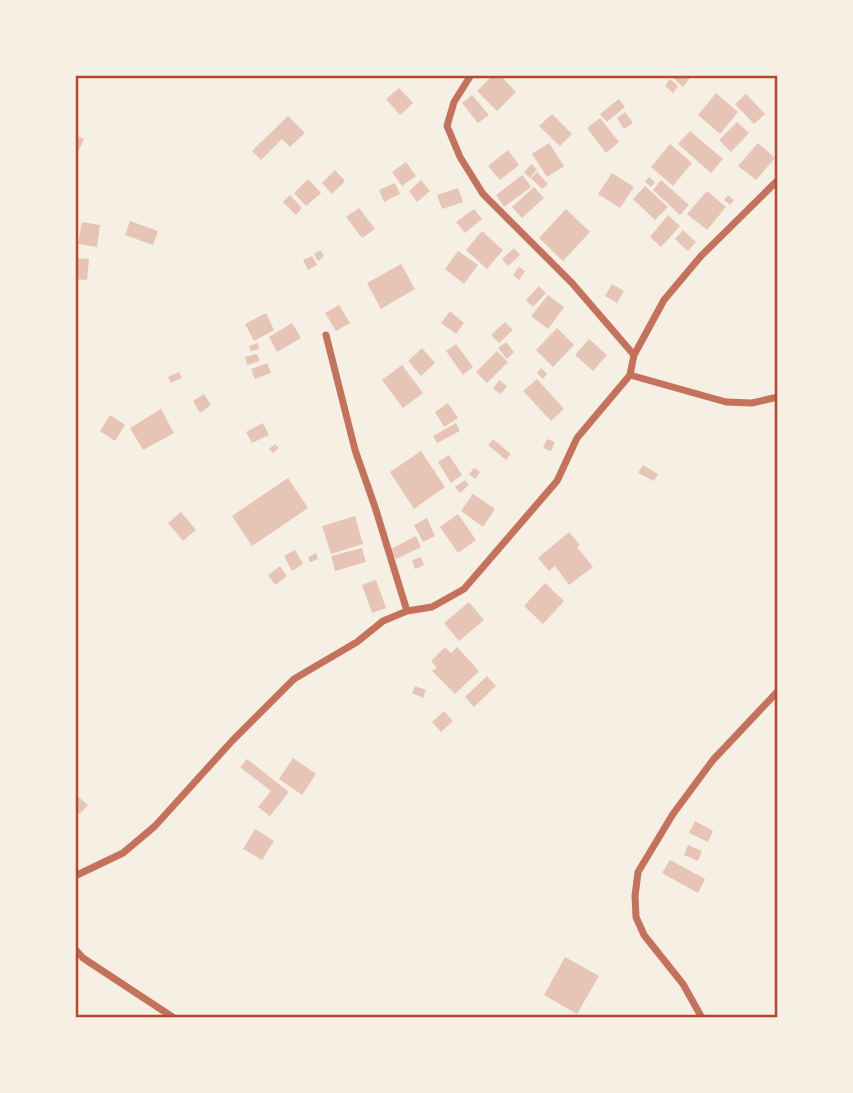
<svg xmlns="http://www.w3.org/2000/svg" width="853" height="1093" font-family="Rubik,sans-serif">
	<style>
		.building { fill: #e6c5b7 }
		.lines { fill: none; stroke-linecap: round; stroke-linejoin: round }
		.minor { stroke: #c5725c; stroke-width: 7 }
		.neatline { fill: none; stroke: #b5482f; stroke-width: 2.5 }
	</style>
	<rect width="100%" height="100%" fill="#f6efe4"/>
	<path class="building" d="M493,75H500L516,92L497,111L477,91Z
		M670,75H692L683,87Z
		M670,79L678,86L673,93L665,86Z
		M399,88L413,103L400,115L386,99Z
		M716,93L738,112L720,134L698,115Z
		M746,94L765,114L754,124L735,104Z
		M472,95L489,115L478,123L462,103Z
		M619,99L625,107L607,122L600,114Z
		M625,112L633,123L624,129L617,118Z
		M552,114L572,134L560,146L539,126Z
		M288,116L305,133L290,147L282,139L261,160L252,151Z
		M600,118L619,142L606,153L587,128Z
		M737,122L749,133L731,152L719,140Z
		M690,131L723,159L711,173L678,144Z
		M75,135L84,139L75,159Z
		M549,143L564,166L547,177L532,154Z
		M758,143L775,158L756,180L738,166Z
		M670,144L692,163L673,186L651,167Z
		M508,150L519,165L500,180L488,166Z
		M406,162L416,176L402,186L392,172Z
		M531,164L537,169L530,178L524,173Z
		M335,170L345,181L332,194L322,183Z
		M537,172L548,184L542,189L531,178Z
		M612,173L634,187L620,208L598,194Z
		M522,175L527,181L525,183L527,181L531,187L504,207L496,195Z
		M649,177L655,182L651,187L645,182Z
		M308,179L321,193L306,206L294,193Z
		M421,180L430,191L417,202L409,191Z
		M661,180L689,205L680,215L653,190Z
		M395,183L400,194L384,202L379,190Z
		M645,186L668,207L655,220L633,199Z
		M534,187L544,198L522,218L512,207Z
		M458,188L463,202L442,209L437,195Z
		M707,191L726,207L707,230L687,214Z
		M290,195L302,208L296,215L283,202Z
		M728,195L734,200L730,205L724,200Z
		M359,208L375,229L362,238L346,217Z
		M474,209L482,219L465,233L456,222Z
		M566,209L590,232L563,261L539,238Z
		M668,215L680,226L661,247L650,237Z
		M130,221L158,231L153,245L125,235Z
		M82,222L100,225L97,247L78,244Z
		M683,230L696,242L688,251L675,239Z
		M482,231L503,250L487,269L466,250Z
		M514,248L520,255L508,266L502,259Z
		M320,250L324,256L318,261L314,254Z
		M458,251L478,265L464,284L445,269Z
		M312,256L317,265L308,270L303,260Z
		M75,258L89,259L87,280L75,279Z
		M401,264L415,289L381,309L367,283Z
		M519,267L525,271L519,280L513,275Z
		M612,284L624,291L617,303L605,296Z
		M539,286L546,293L533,307L526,300Z
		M548,295L564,307L548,329L531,316Z
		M339,305L350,323L336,331L325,313Z
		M450,311L464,323L456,334L441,323Z
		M266,313L274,330L254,341L245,324Z
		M505,322L513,330L499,343L491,335Z
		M292,323L301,338L277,352L269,337Z
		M557,328L574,345L553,367L536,350Z
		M589,339L607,355L593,371L575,355Z
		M506,342L514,352L507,359L498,348Z
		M258,343L259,349L251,351L249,346Z
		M456,344L473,367L463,375L446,351Z
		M422,348L435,363L421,376L408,361Z
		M497,351L508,362L487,383L476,372Z
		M257,354L260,361L247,365L245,357Z
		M267,363L271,373L255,379L251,369Z
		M402,365L423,393L403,408L382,380Z
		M541,368L547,374L543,379L537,373Z
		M179,372L182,378L171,383L168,377Z
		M537,379L564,409L551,421L523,391Z
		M499,380L507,386L501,394L493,389Z
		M204,394L211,405L200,413L193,401Z
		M448,403L458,418L444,427L435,412Z
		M161,409L174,433L143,450L130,428Z
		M110,415L125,425L115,441L100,431Z
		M263,423L269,435L252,443L246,432Z
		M456,423L460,431L437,443L433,436Z
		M493,439L511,454L506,460L488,445Z
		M547,439L555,442L551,451L543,448Z
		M275,444L279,448L273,453L269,449Z
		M421,451L445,487L414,509L390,472Z
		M449,455L462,475L451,483L438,462Z
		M643,465L658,474L654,481L638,473Z
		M474,468L480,472L475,479L469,474Z
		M288,478L308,508L252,546L232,516Z
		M465,480L469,485L460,493L455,487Z
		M473,494L495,509L483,527L461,511Z
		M181,512L196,530L183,541L168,523Z
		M458,514L476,540L458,553L440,527Z
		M355,516L363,544L331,554L322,526Z
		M427,518L435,536L423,542L414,525Z
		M569,532L580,545L577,547L593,567L569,585L555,566L549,571L538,558Z
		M416,536L421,547L396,559L391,549Z
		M362,548L366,562L335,571L331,556Z
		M295,550L303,564L292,571L284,556Z
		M316,553L318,559L310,562L308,557Z
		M421,557L424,565L415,569L412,560Z
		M280,566L287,576L275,585L268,575Z
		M376,580L386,608L372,613L362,585Z
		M545,583L564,601L543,624L524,606Z
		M469,602L484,620L459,641L444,623Z
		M445,647L451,653L457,647L479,671L455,694L432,671L437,668L431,661Z
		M487,676L496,686L474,707L465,697Z
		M415,686L426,690L423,698L412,693Z
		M444,711L453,721L441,732L432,722Z
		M293,758L316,774L302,795L279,779Z
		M247,759L289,792L270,816L258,807L271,791L240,767Z
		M75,794L88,805L80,814L75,810Z
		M695,821L713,831L708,842L689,833Z
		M255,829L274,841L262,860L243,849Z
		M688,845L702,851L698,861L684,855Z
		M670,860L705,879L698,893L662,873Z
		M565,957L599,976L577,1014L544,995Z"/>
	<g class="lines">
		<path class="minor" d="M471,75L454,102L447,126L460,157L483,194L572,283L634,355
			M326,335L355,450L375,507L407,611
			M630,375L726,402L752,403L778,397
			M75,876L123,853L155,826L232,741L294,679L357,642L383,621L407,611L432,607L464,589L557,481L577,438L630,375L634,355L664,300L701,256L778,180
			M75,949L83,958L174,1018
			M702,1018L683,984L644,935L636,917L635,896L638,872L673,814L713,760L778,691"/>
	</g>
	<rect width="853" height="1093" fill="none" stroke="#f6efe4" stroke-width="154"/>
	<rect x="77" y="77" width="699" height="939" class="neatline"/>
</svg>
